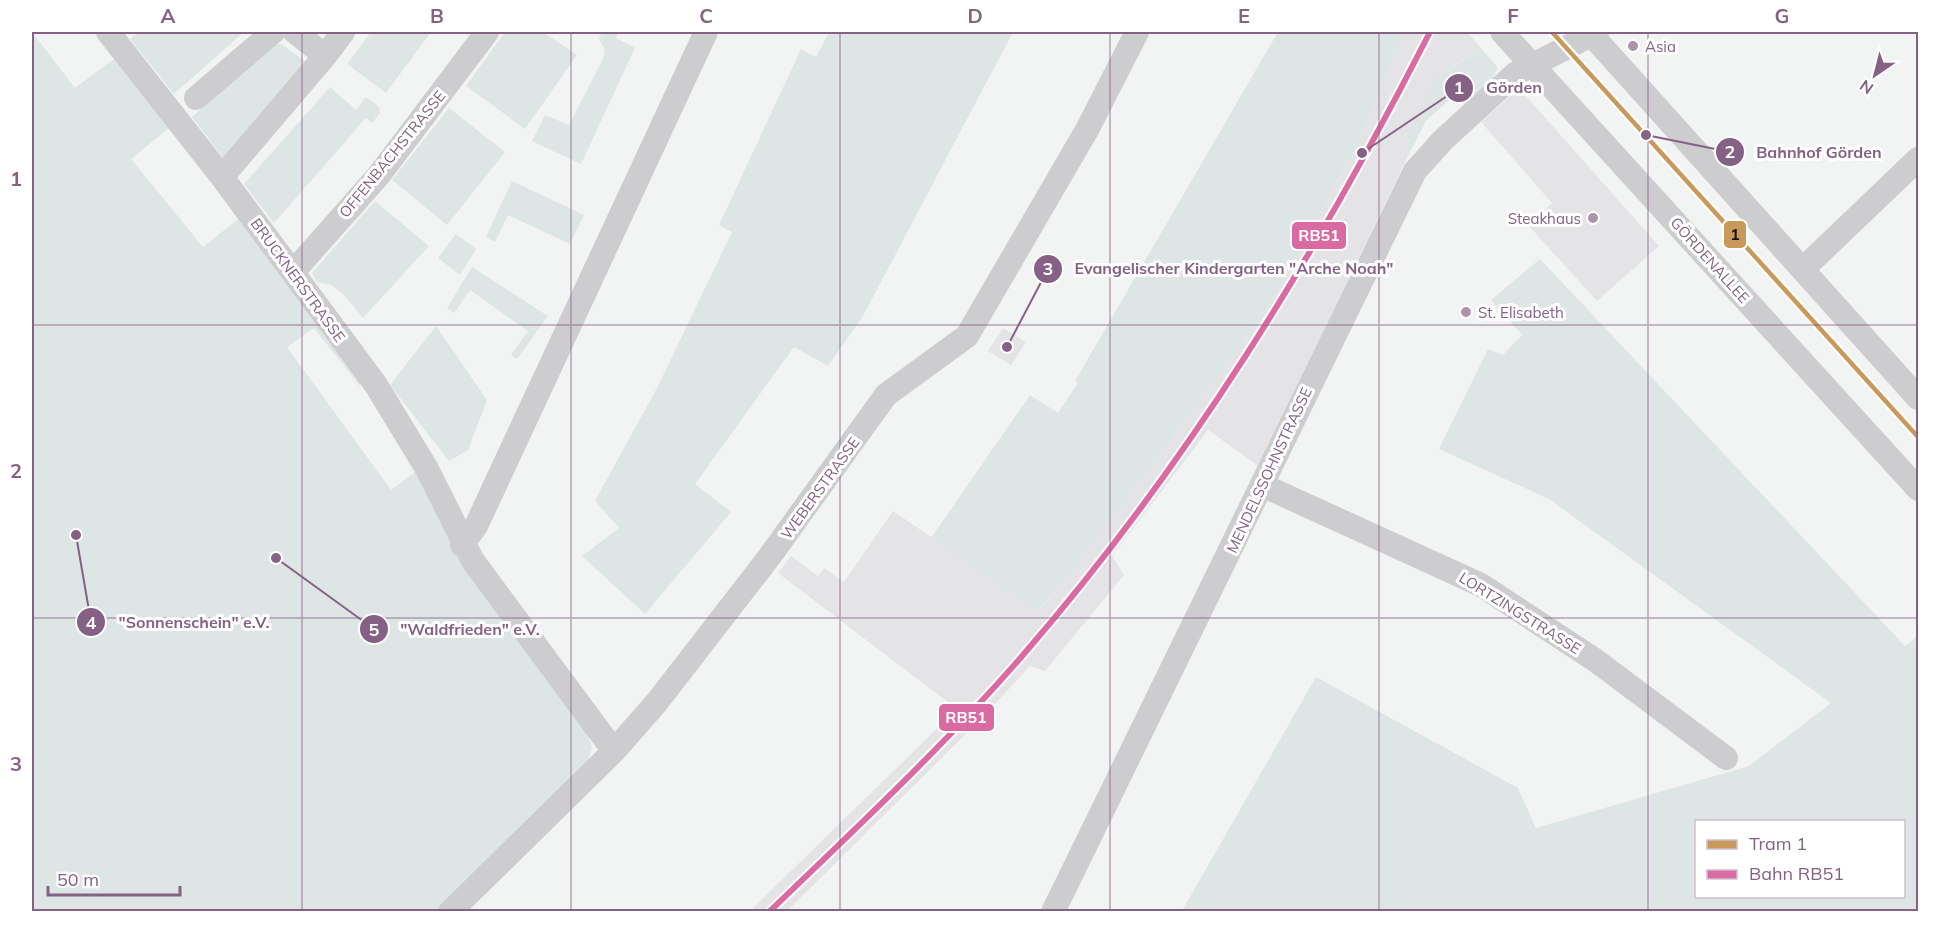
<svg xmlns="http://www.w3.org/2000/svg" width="1950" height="943" font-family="Mulish,sans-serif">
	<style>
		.built { fill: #e4e4e6 }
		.green { fill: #dee5e5; fill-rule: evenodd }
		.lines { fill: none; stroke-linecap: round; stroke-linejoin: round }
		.minor { stroke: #cdccce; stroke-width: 24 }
		.rail-1-casing { stroke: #fff; stroke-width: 10 }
		.rail-1 { stroke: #da6ba2; stroke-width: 6 }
		.tram-1-casing { stroke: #fff; stroke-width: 9 }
		.tram-1 { stroke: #c89958; stroke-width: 4.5 }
		.grid { fill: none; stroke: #856185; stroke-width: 1.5; stroke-opacity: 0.55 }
		.poi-dot { fill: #ab94ac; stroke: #fff; stroke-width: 2 }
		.labels { text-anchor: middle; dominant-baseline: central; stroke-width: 6; stroke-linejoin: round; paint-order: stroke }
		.poi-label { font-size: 15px; fill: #856185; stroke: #fff; text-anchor: start }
		.street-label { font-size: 15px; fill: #856185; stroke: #fff }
		.leader { fill: none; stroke: #856185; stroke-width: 2 }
		.callout-dot { fill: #856185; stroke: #fff; stroke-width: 2 }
		.mark-label { font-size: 18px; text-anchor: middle; font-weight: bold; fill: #fff }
		.callout-label { font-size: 16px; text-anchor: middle; font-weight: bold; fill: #856185; stroke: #fff; stroke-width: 6; stroke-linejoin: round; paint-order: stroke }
		.line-badge { stroke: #fff; stroke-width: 2 }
		.badge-label { font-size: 16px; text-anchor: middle; font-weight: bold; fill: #fff }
		.pale-badge-label { font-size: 16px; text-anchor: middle; font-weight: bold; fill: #111 }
		.neatline { fill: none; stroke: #856185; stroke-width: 2 }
		.grid-label { font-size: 20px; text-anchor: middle; font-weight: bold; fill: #856185 }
	</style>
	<rect width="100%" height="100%" fill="#f1f4f3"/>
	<path class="built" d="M1404,32H1467L1481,48L1452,67L1406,136L1408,156L1258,466L1208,430L1112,556L1124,575L1045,671L1030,666L981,719L787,911L749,912L957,709L778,573L791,556L818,576L824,568L844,582L893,511L1039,611L1066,578L1263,316L1358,144Z
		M1519,88L1659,246L1597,301L1528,225L1552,203L1481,122Z
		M1003,328L1026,342L1011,365L988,351Z"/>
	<path class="green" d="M32,32L75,88L115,58L170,127L131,159L203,247L242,216L362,381L360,386L314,328L287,347L391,490L418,470L587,733L592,747L587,763L438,911H32Z
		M139,32H244L174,94L130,39Z
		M371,32H431L386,93L347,64Z
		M505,32H543L577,55L525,129L466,86Z
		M602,32H618L616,38L635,48L581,164L532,141L545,115L569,125L603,59L605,50L599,39Z
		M829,32H1013L863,316L828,366L794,347L695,484L731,512L645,614L582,556L619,528L595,501L658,386L732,232L719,225L801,49L816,57Z
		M1278,32H1404L1358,144L1263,316L1066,578L1038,611L931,538L1030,395L1058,413L1078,383L1075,381Z
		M281,44L305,61L304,68L225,160L192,117L272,45Z
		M1481,48L1498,68L1481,100L1466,85L1426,121L1408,156L1406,137L1434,80Z
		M330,87L356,110L366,97L379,107L380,113L372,123L366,118L274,223L244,184Z
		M449,108L505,152L447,225L392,180Z
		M512,181L584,215L570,244L508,215L495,242L486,237Z
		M375,201L429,246L363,318L343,294L331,285L317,282L312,273Z
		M456,234L476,249L460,275L438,258Z
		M1540,259L1905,646L1918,636V911H1182L1316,677L1518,788L1536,828L1749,766L1831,703L1549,499L1439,449L1488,349L1503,355L1522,335L1491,300ZM1696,822H1904V896H1696Z
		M472,267L548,316L517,359L511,355L528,331L470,290L454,313L447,308Z
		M436,326L487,400L468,450L449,461L390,385Z"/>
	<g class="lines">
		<path class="minor" d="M108,32L222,177L376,385L427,469L473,561L614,751
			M1502,32L1918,489
			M1589,32L1918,398
			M325,56L343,32
			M196,98L273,32
			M222,177L325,56L295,32
			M1803,269L1918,159
			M293,272L379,175L487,32
			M1262,485L1481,585L1595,660L1726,758
			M462,545L476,526L706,32
			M450,912L614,751L657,702L770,556L886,395L967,336L1088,128L1137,32
			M1053,912L1415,171L1443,140L1515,74L1597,32"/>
		<g class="rail-1-casing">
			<path id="rail-1" d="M769,912C856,828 944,746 1023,655C1187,466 1317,254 1430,32"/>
		</g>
		<use href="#rail-1" class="rail-1"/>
		<g class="tram-1-casing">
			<path id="tram-1" d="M1552,32L1918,437"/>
		</g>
		<use href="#tram-1" class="tram-1"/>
	</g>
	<path class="grid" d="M302,32V912M571,32V912M840,32V912M1110,32V912M1379,32V912M1648,32V912M32,325H1918M32,618H1918"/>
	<g class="poi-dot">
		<circle cx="1633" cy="46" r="6"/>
		<circle cx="1593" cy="218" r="6"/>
		<circle cx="1466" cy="312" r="6"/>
	</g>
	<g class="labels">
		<g class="poi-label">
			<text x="1645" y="46">Asia</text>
			<text x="1581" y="218" text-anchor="end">Steakhaus</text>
			<text x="1478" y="312">St. Elisabeth</text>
		</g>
		<g class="street-label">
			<text transform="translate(392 154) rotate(-51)">OFFENBACHSTRASSE</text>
			<text transform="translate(1710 260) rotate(48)">GÖRDENALLEE</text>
			<text transform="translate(298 280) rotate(54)">BRUCKNERSTRASSE</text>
			<text transform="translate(1269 470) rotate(-65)">MENDELSSOHNSTRASSE</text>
			<text transform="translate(820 488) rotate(-54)">WEBERSTRASSE</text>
			<text transform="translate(1520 613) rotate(32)">LORTZINGSTRASSE</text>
		</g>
	</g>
	<path class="leader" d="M1362 153L1459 88M1646 135L1730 152M1007 347L1048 269M76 535L91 622M276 558L374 629"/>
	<g class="callout-dot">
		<circle cx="1362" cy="153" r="6"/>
		<circle cx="1646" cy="135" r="6"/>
		<circle cx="1007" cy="347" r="6"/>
		<circle cx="76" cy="535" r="6"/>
		<circle cx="276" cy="558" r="6"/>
		<circle cx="1459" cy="88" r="15"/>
		<circle cx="1730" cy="152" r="15"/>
		<circle cx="1048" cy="269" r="15"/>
		<circle cx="91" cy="622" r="15"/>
		<circle cx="374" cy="629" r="15"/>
	</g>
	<g class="mark-label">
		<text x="1459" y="94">1</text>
		<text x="1730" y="158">2</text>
		<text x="1048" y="275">3</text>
		<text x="91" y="629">4</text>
		<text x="374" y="636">5</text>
	</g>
	<g class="callout-label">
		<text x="1514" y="93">Görden</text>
		<text x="1819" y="158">Bahnhof Görden</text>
		<text x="1234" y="274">Evangelischer Kindergarten "Arche Noah"</text>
		<text x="194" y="628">"Sonnenschein" e.V.</text>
		<text x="470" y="635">"Waldfrieden" e.V.</text>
	</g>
	<g class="line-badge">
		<rect x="1723" y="220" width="24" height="29" rx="6" fill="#c89958"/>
		<rect x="1291" y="221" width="56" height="29" rx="6" fill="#da6ba2"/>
		<rect x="938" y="703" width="57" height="29" rx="6" fill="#da6ba2"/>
	</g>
	<g class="badge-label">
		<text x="1319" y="241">RB51</text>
		<text x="966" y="723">RB51</text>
	</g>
	<g class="pale-badge-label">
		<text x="1735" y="240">1</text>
	</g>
	<rect width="1950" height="943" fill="none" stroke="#ffffff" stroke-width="66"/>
	<rect x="1695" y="820" width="210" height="78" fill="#ffffff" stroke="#cec0ce" stroke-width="1.5"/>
	<rect x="1707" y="840" width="30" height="9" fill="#c89958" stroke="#cec0ce" stroke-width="1.5"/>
	<text x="1749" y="850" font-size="18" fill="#856185">Tram 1</text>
	<rect x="1707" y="870" width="30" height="9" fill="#da6ba2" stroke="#cec0ce" stroke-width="1.5"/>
	<text x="1749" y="880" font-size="18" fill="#856185">Bahn RB51</text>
	<g transform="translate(1875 75) rotate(215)" stroke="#ffffff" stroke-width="4.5" paint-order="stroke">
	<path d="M0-4.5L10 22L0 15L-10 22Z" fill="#856185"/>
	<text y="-9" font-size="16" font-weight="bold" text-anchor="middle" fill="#856185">N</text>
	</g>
	<path d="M48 886v9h132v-9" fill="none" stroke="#856185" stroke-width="3"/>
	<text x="57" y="886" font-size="18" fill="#856185" stroke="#ffffff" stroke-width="4.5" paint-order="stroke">50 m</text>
	<rect x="33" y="33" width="1884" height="877" class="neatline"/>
	<g class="grid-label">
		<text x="168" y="23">A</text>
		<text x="437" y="23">B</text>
		<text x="706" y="23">C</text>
		<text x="975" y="23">D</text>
		<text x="1244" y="23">E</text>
		<text x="1513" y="23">F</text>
		<text x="1782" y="23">G</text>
		<text x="16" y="186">1</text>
		<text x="16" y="478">2</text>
		<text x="16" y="771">3</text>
	</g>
</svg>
